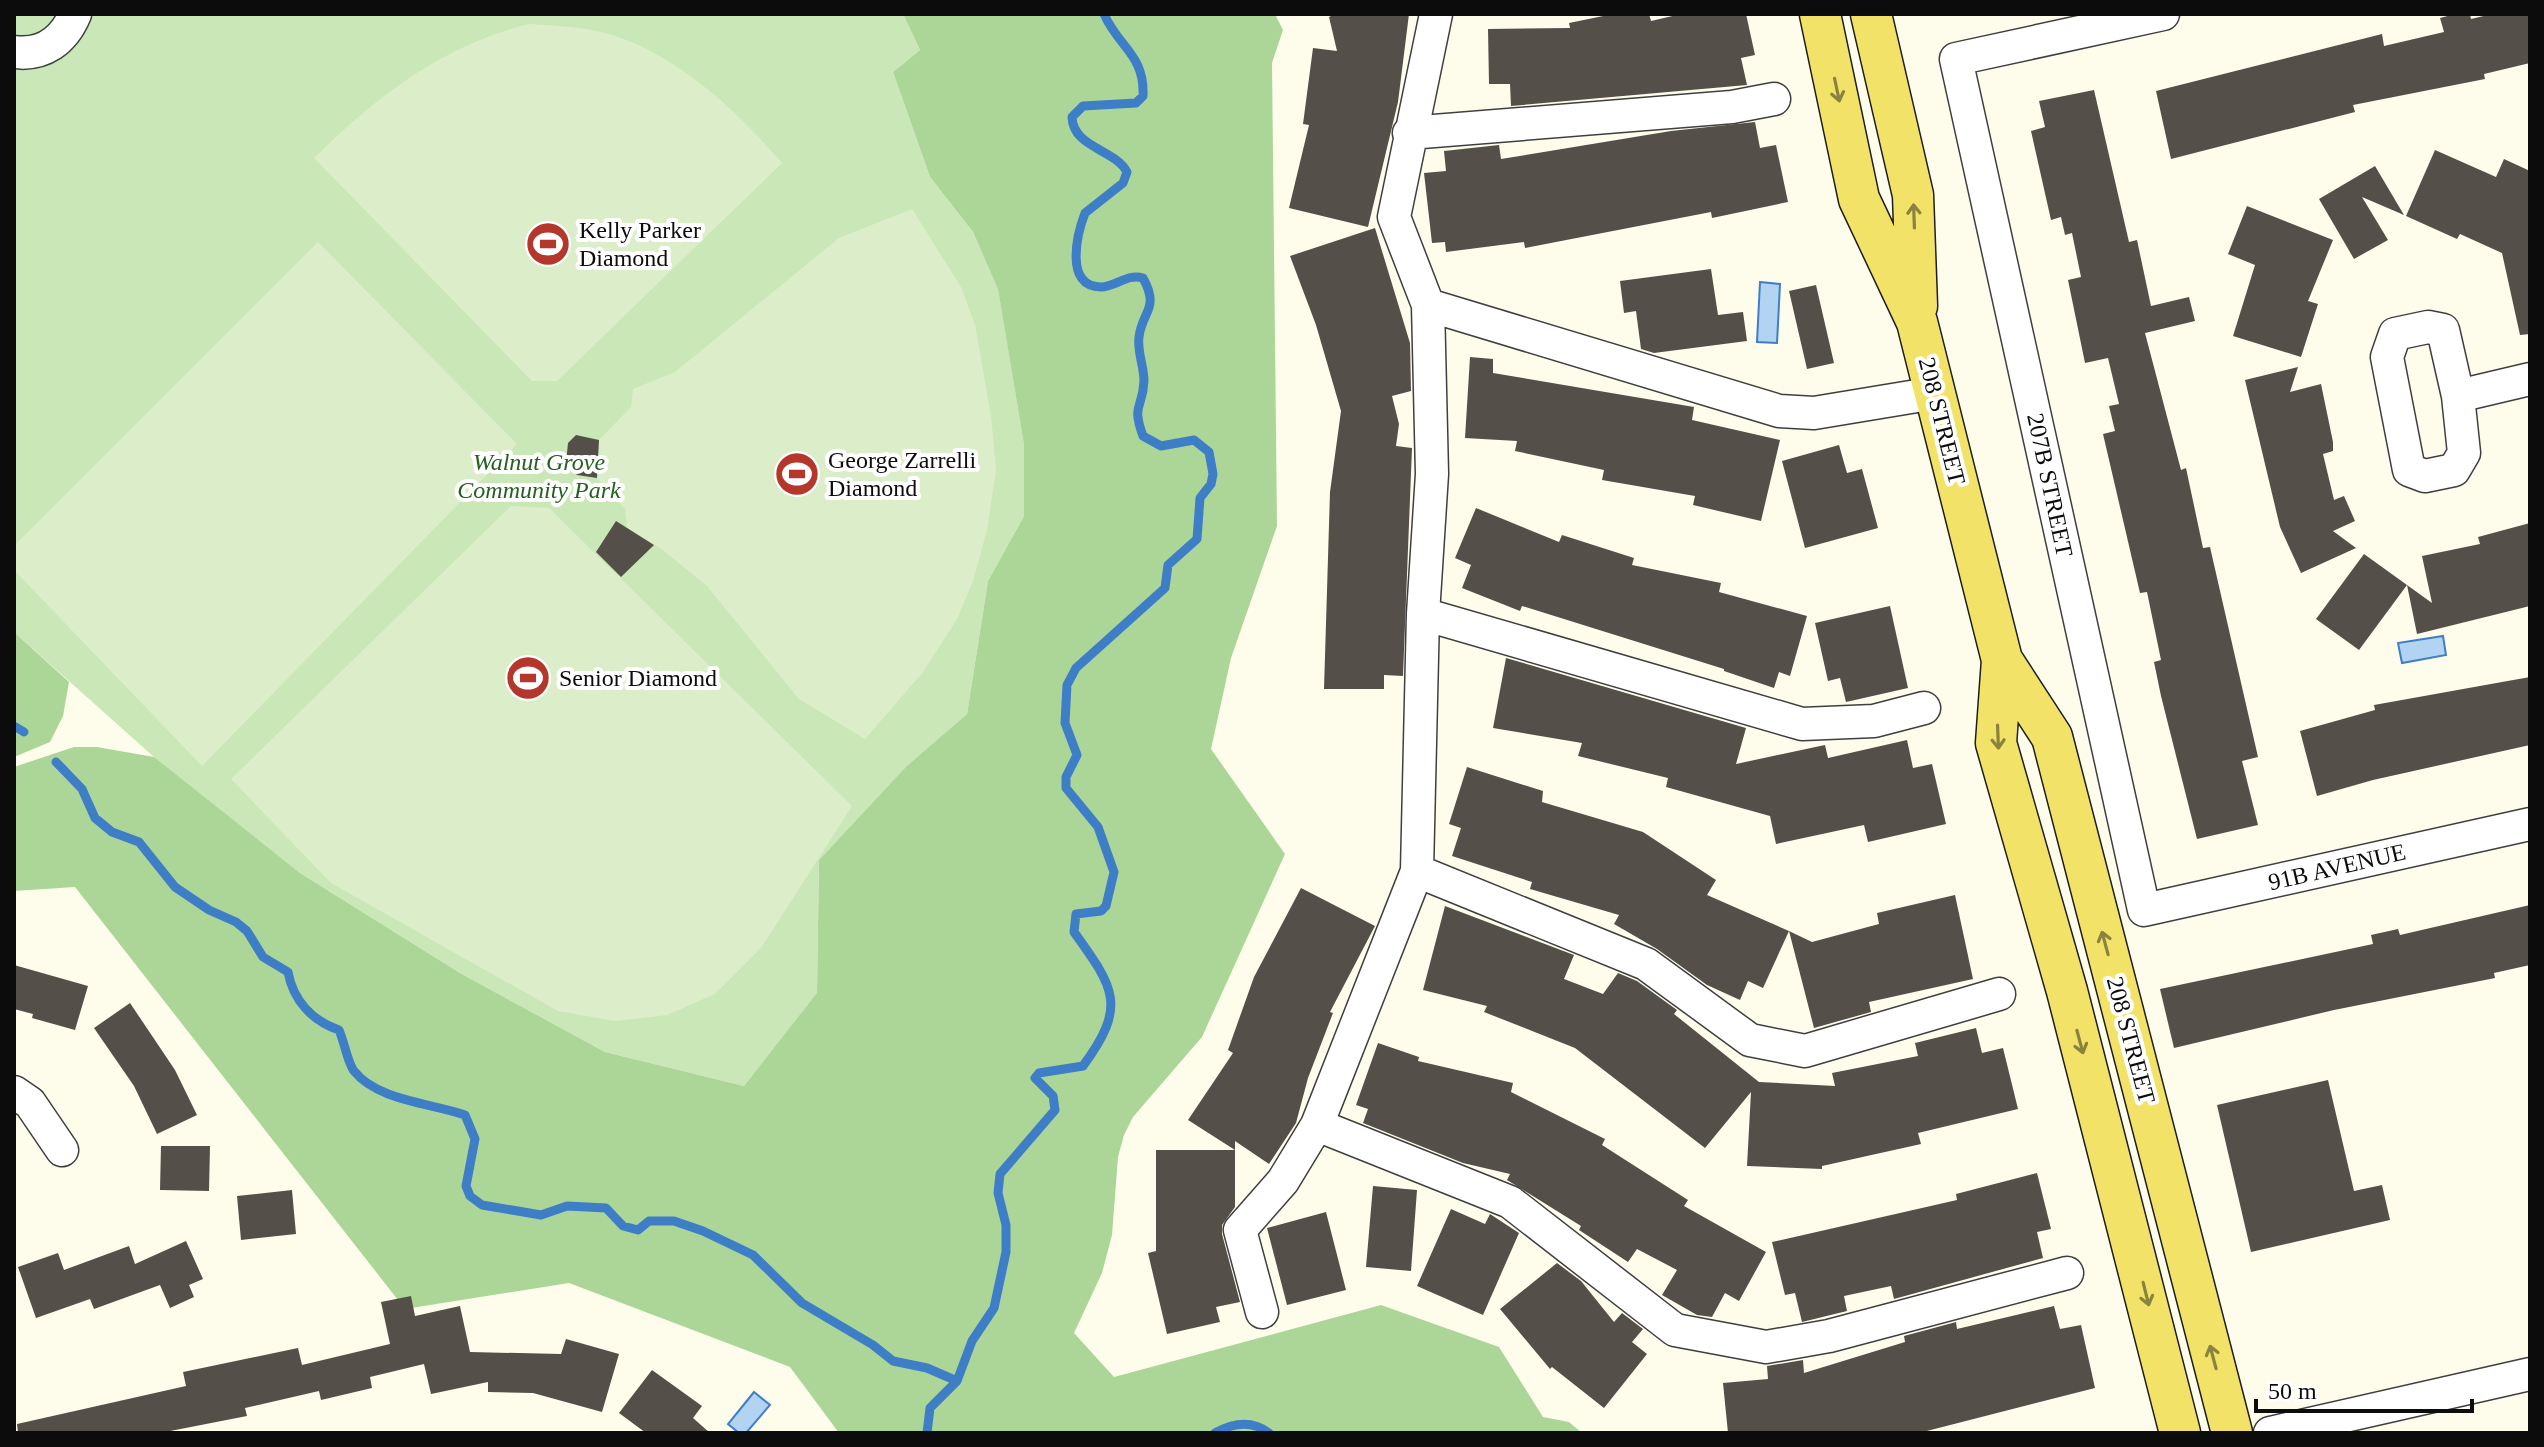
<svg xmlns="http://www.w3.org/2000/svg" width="2544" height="1447" font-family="'Times New Roman',serif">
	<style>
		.green { fill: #cae7b8 }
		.forest { fill: #acd698 }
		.pitch { fill: #dceec9 }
		.water { fill: #b3d3f3; stroke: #3e7ec7; stroke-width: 2 }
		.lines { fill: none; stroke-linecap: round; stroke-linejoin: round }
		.stream { stroke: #3e7ec7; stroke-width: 9 }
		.building { fill: #544f49 }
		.minor-casing { stroke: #3f3f3f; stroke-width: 35 }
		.major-casing { stroke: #1d1d1d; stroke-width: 43 }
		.minor { stroke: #fff; stroke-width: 32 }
		.major { stroke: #f2e368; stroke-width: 40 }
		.oneway { stroke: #8a823f }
		.labels { text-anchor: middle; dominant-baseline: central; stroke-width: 8; stroke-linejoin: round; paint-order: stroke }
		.poi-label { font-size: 24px; fill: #0c0c0c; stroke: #fff; text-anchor: start }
		.street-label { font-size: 24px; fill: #0c0c0c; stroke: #fff }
		.park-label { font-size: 24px; font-style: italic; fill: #256020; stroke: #fff }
	</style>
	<rect width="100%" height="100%" fill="#fefdec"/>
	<path class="green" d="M14,14H903L920,50L893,72L930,177L973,232L998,288L1024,445V516L988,581L967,714L906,768L819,860L817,994L744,1086L605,1052L460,973L300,873L173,774L14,632Z"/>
	<path class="forest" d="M903,14H1275L1283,30L1272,63L1277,526L1231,658L1211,749L1285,854L1202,1037L1133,1117L1124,1135L1118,1157L1112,1235L1102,1273L1074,1333L1114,1377L1381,1305L1499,1347L1543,1417L1569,1422L1582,1433H839L790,1367L569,1283L405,1309L75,887L14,891V767L74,747H97L154,757L300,873L460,973L605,1052L744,1086L817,993L819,860L906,767L967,714L988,581L1024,516V445L998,289L973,232L930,177L893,72L920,50Z
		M14,632L69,682L63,716L50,742L14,757Z"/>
	<path class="pitch" d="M529,24C560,26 592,27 621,38C684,61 739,113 782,163L557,381H532L314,158C377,96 443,45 529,24Z
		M912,209L961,287L975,325L991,416L996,470L987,530L973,581L957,619L923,672L865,739L799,699L707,586L663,550L627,528L625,509L597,478L599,440L631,407L633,389L675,372L839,238Z
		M318,242L517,444L202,766L14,570V546Z
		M511,506L549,508L852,806L761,948L715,994L667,1015L615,1021L558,1011L331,883L231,779Z"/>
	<path class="water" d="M1760,282L1780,284L1777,343L1757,342Z
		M2443,636L2446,655L2402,663L2398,643Z
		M754,1392L770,1405L746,1433H739L728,1424Z"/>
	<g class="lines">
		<path class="stream" d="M14,726L24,732
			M56,762L82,789L95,818L112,832L139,842L175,887L209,910L236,922L247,931L263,957L288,972C293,1000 312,1021 339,1030C344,1041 348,1064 354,1071C378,1101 431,1103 465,1115L475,1139L466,1186L470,1196L482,1205L541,1215L567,1206L606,1208L623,1226L638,1230L649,1221H674L703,1231L753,1255L802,1303L873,1345L893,1361L927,1368L957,1381
			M927,1433L930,1408L957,1381L972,1341L994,1308L1006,1252V1225L998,1193L1000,1174L1055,1110L1053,1096L1035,1078L1039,1073L1083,1066C1127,1006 1115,989 1074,932L1076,914L1101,911L1106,906L1114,872L1098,827L1066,788V777L1077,755L1065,723L1067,685L1076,668L1165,588L1168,565L1197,539L1200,498L1211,484L1213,474L1209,452L1194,440L1161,446L1143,436C1131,403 1143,409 1144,381C1144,366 1137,352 1139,337C1142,311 1160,309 1143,278C1127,273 1116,287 1101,287C1064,287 1077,234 1085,213L1123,183L1127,172C1115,149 1073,148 1072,117L1083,106L1136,103L1143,96C1145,55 1119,48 1104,14
			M1215,1433C1233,1423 1252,1420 1269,1433"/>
	</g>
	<path class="building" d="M1335,14H1409L1398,102L1368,227L1289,208L1309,125L1303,124L1313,48L1337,51L1329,17Z
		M1613,14H1649L1651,21L1681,14H1746L1755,55L1741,58L1747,85L1511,106L1510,84H1489L1488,29L1570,28L1569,23Z
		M2455,14H2470L2471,19L2492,14H2530V63L2484,74L2485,79L2353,105L2355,112L2171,159L2156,91L2382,34L2384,46L2444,32L2440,18Z
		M2094,90L2129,242L2137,240L2151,306L2189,297L2195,321L2145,333L2181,470L2186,468L2203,548L2210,547L2258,757L2242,761L2258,825L2197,839L2161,696L2154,662L2161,660L2147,592L2140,593L2103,434L2115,431L2109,406L2119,404L2108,358L2085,363L2068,280L2081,277L2072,233L2065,235L2061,217L2051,220L2031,131L2045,127L2039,101Z
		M1755,122L1760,148L1776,145L1788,202L1712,218L1711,212L1525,248L1524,242L1446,252L1445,242L1432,243L1424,173L1446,171L1444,151L1499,145L1501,159L1671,131Z
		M2435,150L2496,177L2504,159L2530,171V334L2520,335L2502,253L2460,234L2457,239L2406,216Z
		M2375,166L2404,215L2362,197L2388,240L2354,259L2319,199Z
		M2247,206L2333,240L2308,301L2318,304L2301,357L2233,336L2255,265L2228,254Z
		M1375,228L1410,343L1411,391L1392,396L1399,424L1396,446L1412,448L1403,676L1384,675V689H1324L1330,492L1341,411L1316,325L1290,256Z
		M1711,269L1718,315L1743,312L1747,341L1654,353L1641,349L1636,311L1624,313L1620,281Z
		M1816,285L1834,363L1807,369L1789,291Z
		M1470,357L1493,359V373L1694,407L1692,420L1780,440L1761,521L1693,505L1695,496L1602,480L1604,470L1515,451L1517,441L1465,438Z
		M2298,367L2290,392L2321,384L2333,442V451L2323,454L2334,500L2344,496L2355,521L2333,531L2356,548L2301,573L2280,527L2245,380Z
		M576,435L599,440L597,478L577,475L566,463L568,443Z
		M1839,445L1847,473L1862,469L1878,528L1805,548L1782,461Z
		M1476,508L1559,542L1562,535L1634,558L1632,565L1721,583L1719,592L1807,616L1790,676L1779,672L1774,688L1724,671V669L1522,606L1520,611L1462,588L1471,565L1455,558Z
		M616,521L654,545L621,577L596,552Z
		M2530,523V606L2417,634L2407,585L2432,603L2422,556L2480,544L2478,537Z
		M2364,554L2407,585L2359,650L2316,619Z
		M1890,606L1908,688L1846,702L1840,678L1828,681L1815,623Z
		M1506,658L1746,728L1736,764L1825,745L1828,758L1907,740L1913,768L1932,764L1946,824L1868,842L1864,825L1776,844L1770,816L1666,787L1668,778L1578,756L1582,743L1493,728Z
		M2530,677V745L2373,780L2317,796L2300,731L2375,710L2374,705Z
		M1467,767L1543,791L1542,802L1643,832L1716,880L1707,895L1789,931L1763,988L1748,981L1740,1000L1707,985L1657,949L1614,924L1619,915L1530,889L1532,882L1452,856L1461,828L1449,824Z
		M1301,888L1375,926L1330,1012L1333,1013L1308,1078L1296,1123L1269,1164L1235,1141V1150L1188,1120L1233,1053L1228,1050L1254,977Z
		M1955,895L1973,979L1869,1002L1871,1012L1814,1028L1789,931L1812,942L1879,924L1877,913Z
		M2530,905V965L2494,973L2495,978L2334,1010L2174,1048L2160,989L2373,944L2371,935L2398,929L2400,935Z
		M1445,906L1574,955L1564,979L1603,994L1618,973L1637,981L1677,1010L1674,1014L1759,1082L1835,1086L1832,1073L1918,1056L1915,1043L1976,1028L1982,1053L2003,1048L2018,1109L1918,1133L1921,1144L1822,1166V1169L1747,1166L1751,1092L1705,1148L1575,1048L1484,1012L1487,1006L1423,990Z
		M14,965L88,986L75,1030L32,1018L33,1014L14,1009Z
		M130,1003L175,1070L197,1115L157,1134L134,1086L94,1028Z
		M1378,1043L1419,1057L1418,1061L1513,1083L1511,1092L1605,1139L1602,1145L1688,1200L1684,1206L1766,1252L1739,1301L1725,1293L1712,1317L1697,1315L1662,1295L1677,1270L1637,1249L1628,1262L1579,1230L1581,1226L1507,1180L1510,1174L1463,1163L1363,1123L1368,1109L1356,1105Z
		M2328,1080L2354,1191L2382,1185L2390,1220L2251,1252L2217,1105Z
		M161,1146H210L209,1191L160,1190Z
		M1156,1150H1235V1207L1222,1225V1234L1240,1302L1216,1307L1220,1322L1167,1334L1148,1253L1156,1251Z
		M2037,1173L2051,1229L2037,1232L2043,1258L1894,1299L1891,1286L1844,1296L1847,1311L1802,1322L1795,1293L1785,1295L1772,1242L1957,1200L1956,1194Z
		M1373,1186L1417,1190L1411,1271L1366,1267Z
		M292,1190L296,1234L241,1240L237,1196Z
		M1451,1209L1485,1224L1490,1214L1519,1233L1483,1315L1417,1286Z
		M1326,1212L1346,1290L1287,1305L1267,1228Z
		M186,1241L203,1279L189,1285L194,1297L170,1308L160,1285L94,1309L90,1299L36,1318L18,1267L58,1253L64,1270L129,1246L135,1264Z
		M1557,1263L1581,1281L1614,1322L1622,1313L1643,1329L1632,1342L1647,1354L1604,1408L1552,1367L1550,1369L1500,1309Z
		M411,1296L415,1316L460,1306L470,1352L561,1354L566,1339L619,1354L602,1412L533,1393L488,1392V1382L431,1394L424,1364L370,1377L372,1388L321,1400L319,1391L245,1408L247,1416L160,1433H18L17,1424L186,1386L183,1372L298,1348L302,1365L390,1344L381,1302Z
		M2054,1306L2060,1329L2081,1325L2095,1388L1919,1433H1728L1723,1383L1768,1379L1767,1366L1803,1360L1804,1373L1905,1342L1904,1336L1956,1322L1957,1329Z
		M652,1370L702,1406L693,1418L710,1433H646L619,1413Z"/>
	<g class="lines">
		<g class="minor-casing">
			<path id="minor" d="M2163,14L1956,59L2144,910L2530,824
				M14,52C44,56 64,40 75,14
				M1409,133L1732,107L1774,99
				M1428,305L1779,411L1814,413L1935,393
				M2428,327L2443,330L2458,396L2464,453L2454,470L2425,476L2409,470L2387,357L2395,334Z
				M2458,396L2530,379
				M1423,614L1802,724L1874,721L1924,708
				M1417,871L1646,964L1750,1040L1805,1051L1999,994
				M14,1092L30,1103L62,1150
				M1317,1125L1510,1202L1675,1330L1766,1347L1829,1336L2067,1273
				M1262,1312L1240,1230L1283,1181L1317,1125L1417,871L1423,614L1432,474L1428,305L1394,217L1436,14
				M2270,1433L2530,1374"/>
		</g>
		<g class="major-casing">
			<path id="major" d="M1820,14L1859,199L1917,322L2002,660L1996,743L2067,991L2180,1433
				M1871,14L1913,195L1917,306
				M2002,660L2052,737L2232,1433"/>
		</g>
		<use href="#minor" class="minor"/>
		<use href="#major" class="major"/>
	</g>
	<defs><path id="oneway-shaft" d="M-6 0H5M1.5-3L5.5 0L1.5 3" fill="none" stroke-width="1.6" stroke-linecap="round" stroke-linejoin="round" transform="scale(2)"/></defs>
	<g class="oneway">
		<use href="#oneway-shaft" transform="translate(1837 90) rotate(78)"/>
		<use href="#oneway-shaft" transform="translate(1914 216) rotate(-92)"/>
		<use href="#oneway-shaft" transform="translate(1998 737) rotate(88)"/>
		<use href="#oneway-shaft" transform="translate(2105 943) rotate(-105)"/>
		<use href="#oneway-shaft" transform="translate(2080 1042) rotate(75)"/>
		<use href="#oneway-shaft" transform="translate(2146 1294) rotate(76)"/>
		<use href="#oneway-shaft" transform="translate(2213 1357) rotate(-105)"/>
	</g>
	<defs>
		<g id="stadium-disc" transform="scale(2.3)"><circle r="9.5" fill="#b5362b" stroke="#fff"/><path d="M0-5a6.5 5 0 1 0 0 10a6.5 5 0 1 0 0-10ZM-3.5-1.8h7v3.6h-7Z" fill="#fff"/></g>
	</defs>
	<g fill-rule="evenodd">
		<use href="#stadium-disc" x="548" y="244"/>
		<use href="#stadium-disc" x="797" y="474"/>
		<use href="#stadium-disc" x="528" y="678"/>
	</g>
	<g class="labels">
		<g class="poi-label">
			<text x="579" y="230">Kelly Parker<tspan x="579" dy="28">Diamond</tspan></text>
			<text x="828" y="460">George Zarrelli<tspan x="828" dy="28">Diamond</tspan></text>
			<text x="559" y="678">Senior Diamond</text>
		</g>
		<g class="street-label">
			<text transform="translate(1942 421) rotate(76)">208 STREET</text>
			<text transform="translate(2050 485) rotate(78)">207B STREET</text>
			<text transform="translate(2337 867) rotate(-13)">91B AVENUE</text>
			<text transform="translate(2131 1040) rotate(75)">208 STREET</text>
		</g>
		<g class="park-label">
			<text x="539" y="462">Walnut Grove<tspan x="539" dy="28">Community Park</tspan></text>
		</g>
	</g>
	<rect width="2544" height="1447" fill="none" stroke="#0c0c0c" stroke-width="32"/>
	<path d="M2256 1399v12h216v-12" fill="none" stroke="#0c0c0c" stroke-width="4"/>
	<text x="2268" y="1399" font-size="24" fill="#0c0c0c" stroke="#ffffff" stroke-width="6" paint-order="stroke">50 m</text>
</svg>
